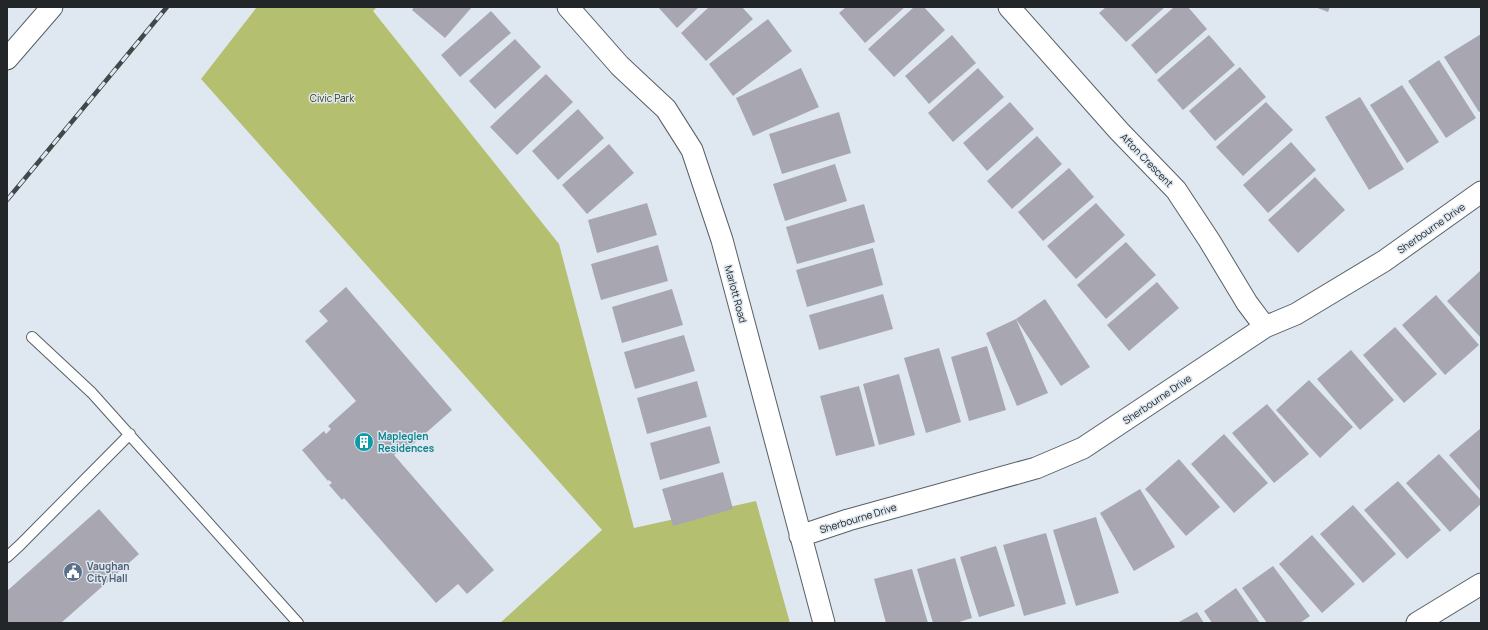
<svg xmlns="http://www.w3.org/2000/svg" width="1488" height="630" font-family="Manrope,sans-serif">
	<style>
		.green { fill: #b4bf6f }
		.building { fill: #a8a7b1 }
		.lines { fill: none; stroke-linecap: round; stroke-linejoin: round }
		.service-casing { stroke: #586067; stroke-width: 12 }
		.minor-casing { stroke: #586067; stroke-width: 23 }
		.service { stroke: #fff; stroke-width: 10 }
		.minor { stroke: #fff; stroke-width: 21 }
		.rail-casing { stroke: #42474a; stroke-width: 4.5 }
		.rail { stroke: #dfe8f0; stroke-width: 3; stroke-dasharray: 9; stroke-linecap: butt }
		.labels { text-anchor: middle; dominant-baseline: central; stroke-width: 3; stroke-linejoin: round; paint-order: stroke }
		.park-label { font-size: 10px; fill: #333712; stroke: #dfe8f0 }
		.street-label { font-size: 10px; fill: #222628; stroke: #dfe8f0 }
		.culture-label { font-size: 10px; font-weight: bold; fill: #0d838f; stroke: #dfe8f0; text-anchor: start }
		.service-label { font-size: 10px; font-weight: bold; fill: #4e5e75; stroke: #dfe8f0; text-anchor: start }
	</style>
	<rect width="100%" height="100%" fill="#dfe8f0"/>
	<path class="green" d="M257,7H377L373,11L559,244L634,528L756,501L790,623H500L602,530L201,79Z"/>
	<path class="building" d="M414,7H472L445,38L412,10Z
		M658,7H699L677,28Z
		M709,7H742L753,19L706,61L681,33Z
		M846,7H905L865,43L839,13Z
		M914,7H924L945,30L894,77L868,49Z
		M1106,7H1165L1126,42L1099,13Z
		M1174,7H1188L1207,29L1156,74L1131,45Z
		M1315,7H1330L1328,12Z
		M491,11L511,33L460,77L441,55Z
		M768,19L792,51L733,96L709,64Z
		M1481,34V111L1479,112L1444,57Z
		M952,35L976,63L929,104L905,76Z
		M1209,35L1235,65L1183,110L1157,80Z
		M515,39L541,67L495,109L469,81Z
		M1439,60L1476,118L1446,138L1408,81Z
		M1240,67L1266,97L1215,141L1189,111Z
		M801,68L819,107L753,136L736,98Z
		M978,68L1004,97L953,142L928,113Z
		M546,74L573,102L517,155L490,127Z
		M1402,85L1439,142L1407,163L1370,105Z
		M1360,97L1404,169L1369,190L1325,117Z
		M1010,102L1034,129L987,171L963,143Z
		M1266,102L1293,130L1243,176L1216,147Z
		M578,109L604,138L558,180L532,151Z
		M839,112L851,153L782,174L769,134Z
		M1037,136L1062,164L1012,209L987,181Z
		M1291,142L1316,170L1268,213L1243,185Z
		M609,144L634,173L587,214L562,185Z
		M835,164L847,201L785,221L773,184Z
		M1069,168L1094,197L1043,241L1018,212Z
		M1315,177L1345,210L1298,253L1268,220Z
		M647,203L657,235L597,253L588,220Z
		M1096,203L1125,235L1076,279L1047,246Z
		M864,204L875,242L797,264L786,227Z
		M1126,242L1156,275L1106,319L1077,285Z
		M658,245L668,281L601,300L591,264Z
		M873,248L883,285L807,307L796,270Z
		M1480,271L1481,272V338L1447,301Z
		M1157,282L1179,308L1129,351L1107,325Z
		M346,287L452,410L403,453L400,450L394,455L494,570L467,594L458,584L436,603L344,498L342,500L329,485L332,483L329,480L328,481L302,450L324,431L326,434L331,429L328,426L356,401L305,341L328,321L319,311Z
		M672,289L683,325L622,343L612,307Z
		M883,294L893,329L819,350L809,315Z
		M1436,295L1479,345L1445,375L1402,325Z
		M1045,299L1090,367L1061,386L1016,319Z
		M1016,319L1048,393L1017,406L986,333Z
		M1395,327L1437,374L1404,403L1363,355Z
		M684,335L695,371L635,389L624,352Z
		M987,346L1006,410L969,421L951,357Z
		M939,348L961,422L926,433L904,358Z
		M1351,350L1394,400L1360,430L1317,379Z
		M899,374L915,435L879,445L863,384Z
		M1309,380L1353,427L1320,458L1276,410Z
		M697,381L707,417L647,434L637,398Z
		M859,386L875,446L836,456L820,396Z
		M1267,404L1309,454L1274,483L1232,433Z
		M710,426L720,463L660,480L650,443Z
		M1481,428V492L1449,455Z
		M1224,434L1268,483L1234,513L1191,464Z
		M1439,454L1481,500V504L1450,532L1406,483Z
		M1179,459L1220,507L1186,536L1145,489Z
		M723,472L733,509L673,526L662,489Z
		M1398,481L1441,530L1407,559L1364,510Z
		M1140,489L1175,547L1134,571L1100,513Z
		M1353,505L1396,554L1363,583L1320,534Z
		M99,509L139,554L61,623H7V591Z
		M1096,517L1119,593L1076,606L1053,530Z
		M1046,533L1066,604L1024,616L1003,545Z
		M1312,535L1355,584L1322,613L1279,564Z
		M996,546L1015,606L979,617L960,557Z
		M955,558L972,618L956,623H933L917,569Z
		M1273,566L1310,616L1300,623H1267L1242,588Z
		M912,569L928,623H886L874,579Z
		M1236,588L1260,623H1212L1204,611Z
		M1197,612L1204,623H1177Z"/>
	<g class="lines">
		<g class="service-casing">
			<path id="service" d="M32,337L92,393L298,623
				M7,557L20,545L130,434"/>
		</g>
		<g class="minor-casing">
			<path id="minor" d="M568,7L620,66L666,109L692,150L722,240L824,623
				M1009,7L1119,131L1176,190L1209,240L1247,303L1265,327
				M7,59L52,7
				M800,536L848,520L1036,468L1083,448L1265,327L1296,314L1384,261L1481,192
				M1417,623L1481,584"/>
		</g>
		<use href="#service" class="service"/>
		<use href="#minor" class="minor"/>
		<g class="rail-casing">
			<path id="rail" d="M7,200L167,7"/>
		</g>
		<use href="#rail" class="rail"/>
	</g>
	<defs>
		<g id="building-disc" transform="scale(1)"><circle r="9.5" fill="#0f9aa8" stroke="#dfe8f0"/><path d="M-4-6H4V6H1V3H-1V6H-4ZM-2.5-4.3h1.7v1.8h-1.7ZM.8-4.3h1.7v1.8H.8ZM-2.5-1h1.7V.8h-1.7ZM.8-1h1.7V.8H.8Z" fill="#fff"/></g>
		<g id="civic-disc" transform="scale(1)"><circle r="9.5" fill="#5c6f8a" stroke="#dfe8f0"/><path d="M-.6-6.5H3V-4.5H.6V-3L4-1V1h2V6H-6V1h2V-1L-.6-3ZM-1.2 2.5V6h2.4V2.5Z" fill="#fff"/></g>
	</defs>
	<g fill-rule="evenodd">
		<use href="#building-disc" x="364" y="442"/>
		<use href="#civic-disc" x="73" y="572"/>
	</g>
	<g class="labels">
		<g class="park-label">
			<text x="332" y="98">Civic Park</text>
		</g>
		<g class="street-label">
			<text transform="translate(1147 160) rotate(46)">Afton Crescent</text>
			<text transform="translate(1431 228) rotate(-35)">Sherbourne Drive</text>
			<text transform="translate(736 294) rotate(75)">Marlott Road</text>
			<text transform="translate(1157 399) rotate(-34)">Sherbourne Drive</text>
			<text transform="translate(858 518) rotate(-17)">Sherbourne Drive</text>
		</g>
		<g class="culture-label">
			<text x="378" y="436">Mapleglen<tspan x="378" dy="12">Residences</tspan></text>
		</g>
		<g class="service-label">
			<text x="87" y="566">Vaughan<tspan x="87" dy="12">City Hall</tspan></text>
		</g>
	</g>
	<rect width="1488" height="630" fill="none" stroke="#222628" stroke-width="16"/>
</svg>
